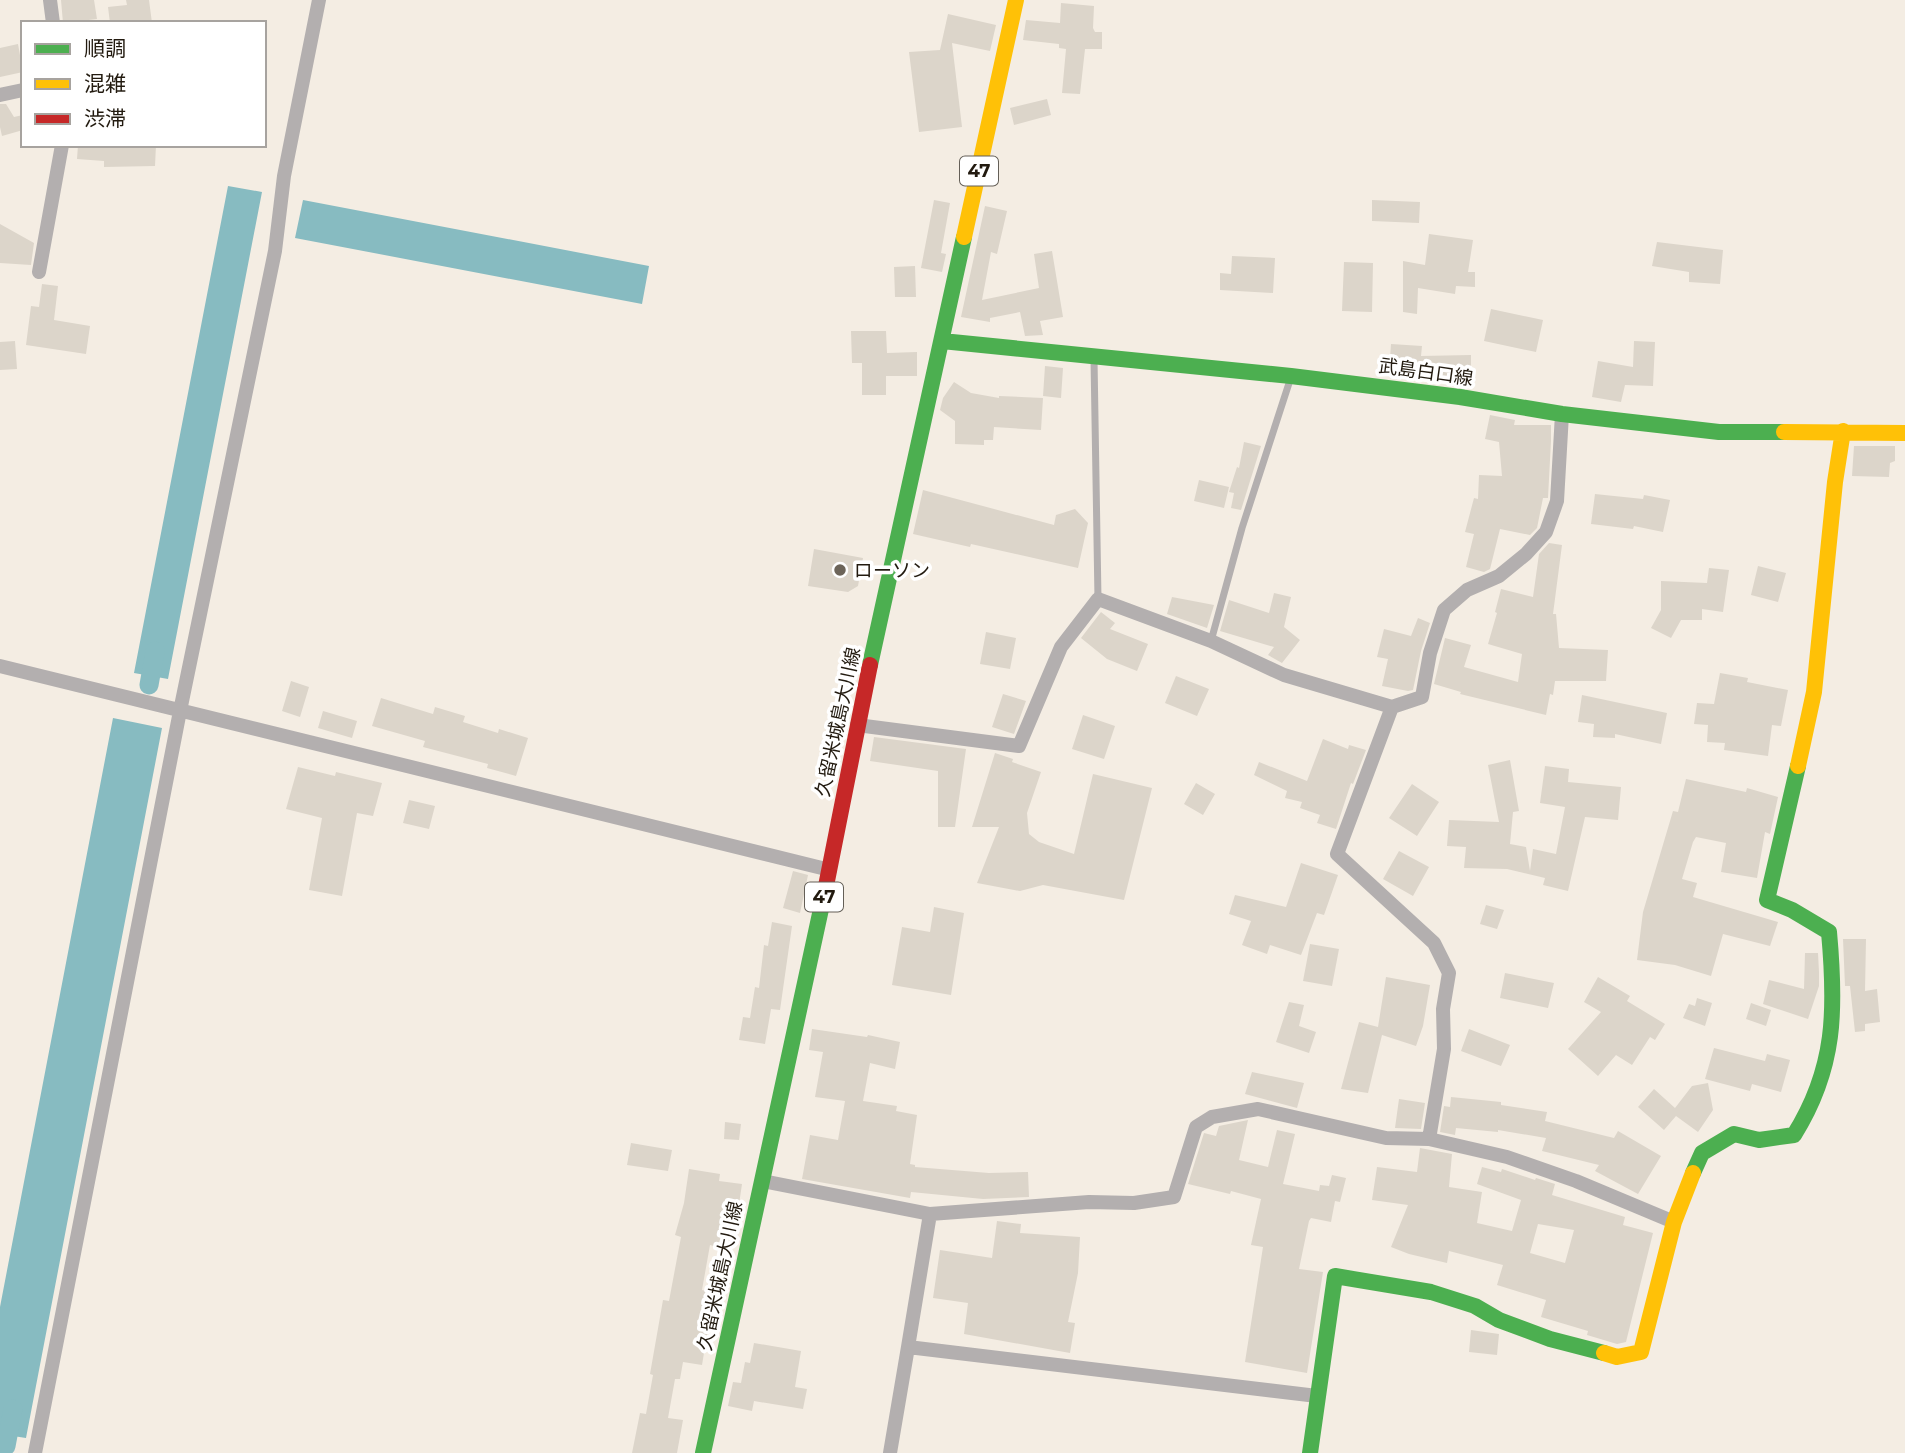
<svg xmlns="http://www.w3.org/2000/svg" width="1905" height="1453" font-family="Montserrat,'Noto Sans JP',sans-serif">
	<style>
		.water { fill: #87bbc1 }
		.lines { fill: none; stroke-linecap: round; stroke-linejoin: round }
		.canal { stroke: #87bbc1; stroke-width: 19 }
		.building { fill: #dcd5ca; fill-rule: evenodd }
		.lane { stroke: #b3afaf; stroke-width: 7 }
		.street { stroke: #b3afaf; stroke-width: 14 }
		.fast { stroke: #4caf50; stroke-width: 16 }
		.slow { stroke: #ffc107; stroke-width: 16 }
		.jam { stroke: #c62828; stroke-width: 16 }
		.poi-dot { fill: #6c6459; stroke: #fff; stroke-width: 2.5 }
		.labels { text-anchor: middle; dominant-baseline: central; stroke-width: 7; stroke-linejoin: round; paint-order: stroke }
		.shield { fill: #fff; stroke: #645f57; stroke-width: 2 }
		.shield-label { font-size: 18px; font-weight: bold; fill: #221a0f }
		.street-label { font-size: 19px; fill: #221a0f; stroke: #fff }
		.poi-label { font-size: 19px; fill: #221a0f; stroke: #fff; text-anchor: start }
	</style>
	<rect width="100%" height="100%" fill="#f4ede3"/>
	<path class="water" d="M228,186L262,192L168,679L134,673Z
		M303,200L649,266L642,304L295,238Z
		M113,718L162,728L26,1438L0,1434V1307Z"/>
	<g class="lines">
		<path class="canal" d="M149,685L155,651
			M6,1446L13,1409"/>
	</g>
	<path class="building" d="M61,0H94L97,19L63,23Z
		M126,0H149L152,23H110L108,7L127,5Z
		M1061,3L1094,6L1093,28L1095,32H1102V49H1085L1080,94L1062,93L1066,49L1059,48V44L1023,40L1026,20L1060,23Z
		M948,14L996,25L990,51L952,43L962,127L919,132L909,52L940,50Z
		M18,44L23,72L0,77V48Z
		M1047,99L1051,115L1014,125L1010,108Z
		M0,104H6L14,117L23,115V130L2,136L0,127Z
		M78,145H156L155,166L104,167V161L77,159Z
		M934,200L950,203L941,253L946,254L942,272L921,268Z
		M1372,200L1420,202L1419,223L1372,221Z
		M985,206L1007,211L997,254L991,252L982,300L1039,288L1034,254L1052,251L1063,317L1040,321L1043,335L1025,336L1020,312L990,318V322L961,317Z
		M0,224L34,243L31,265L0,263Z
		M1429,234L1473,240L1468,272H1475V287L1456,286L1455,294L1418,288L1417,314L1403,312V261L1425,265Z
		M1657,242L1723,250L1720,284L1689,282V272L1652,266Z
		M1232,256L1275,258L1273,293L1220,290V273L1231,274Z
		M1344,262L1373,263L1372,312L1342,311Z
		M915,266L916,297H895L894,267Z
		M42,284L58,286L54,320L90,326L86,354L26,345L31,306L39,307Z
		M1491,309L1543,320L1536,352L1484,341Z
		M851,331H886L887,353L917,352V376H886V395H862V363H852Z
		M15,341L17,369L0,370V342Z
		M1634,341L1655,342L1653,386L1625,385L1621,402L1592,397L1598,361L1633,367Z
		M1391,344L1422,346L1421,356L1471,355V385L1432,380V377L1389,374Z
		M1045,366L1063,368L1061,398L1043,396Z
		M954,382L971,393L999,398V396L1043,398L1041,430L994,427L993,440H984V445L955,444V421L940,410L943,398Z
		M1490,415L1515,420L1514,425H1551V441L1548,498H1543L1537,528L1530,535L1500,529L1490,569L1484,572L1466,567L1474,534L1465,532L1474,498L1478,499L1479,475L1502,476L1499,442L1485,439Z
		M1244,442L1261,446L1241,510L1231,508L1234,493L1229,492L1237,467L1239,468Z
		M1854,446H1895V461L1890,463L1889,477L1852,476Z
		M1199,480L1229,487L1224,508L1194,501Z
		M923,490L1054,525L1056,515L1075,509L1088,523L1078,568L971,544L970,547L913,534Z
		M1595,494L1643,499L1644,495L1670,500L1663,532L1634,526L1633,529L1591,524Z
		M1549,543L1562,545L1553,614H1556L1559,648L1608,650L1606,681H1555L1553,695L1550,694L1546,715L1460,694L1461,692L1434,684L1445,638L1471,645L1464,667L1518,682L1522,654L1488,644L1497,613L1495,612L1501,589L1533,597L1539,554Z
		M814,549L863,558L858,586L848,592L808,586Z
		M1758,566L1786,573L1778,602L1751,595Z
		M1709,568L1729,570L1723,612L1702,609V620H1681L1671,638L1651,628L1661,610V581L1707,583Z
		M1274,593L1291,597L1284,627L1300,640L1282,663L1268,655L1274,647L1220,631L1229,600L1269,613Z
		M1172,597L1214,605L1207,628L1167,614Z
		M1101,612L1115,623L1110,629L1148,644L1137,671L1107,659L1081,638Z
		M1418,618L1430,623L1421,651L1413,690L1408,691L1382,686L1388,659L1377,657L1384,629L1411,636Z
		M986,632L1016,638L1010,669L980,664Z
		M1720,673L1748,678L1747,682L1788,690L1781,726L1772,725L1768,756L1724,750L1725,743L1707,742L1708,725L1694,724L1697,703L1714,704Z
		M1176,676L1209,689L1197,716L1165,703Z
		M291,681L309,687L300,717L282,711Z
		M1003,694L1026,701L1014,734L992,727Z
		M1582,695L1667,713L1661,744L1615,734V738L1593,737L1594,724L1578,722Z
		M381,698L433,714L435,707L465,716L463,722L498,733L499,729L528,738L516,776L487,768L488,764L423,747L425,741L372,726Z
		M323,711L357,721L352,738L318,728Z
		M1083,715L1115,726L1104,759L1072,749Z
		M874,737L966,749L955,827H938V771L870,761Z
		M1323,739L1348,749L1349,745L1366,750L1353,784L1351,783L1336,829L1317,823L1320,815L1300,808L1302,802L1285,798L1287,791L1254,775L1259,762L1307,781Z
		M995,753L1013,759L1012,762L1041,772L1027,813L1029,834L1039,842L1074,854L1093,774L1152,788L1124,900L1043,885L1020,891L977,883L999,827H972Z
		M1510,760L1519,811L1513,812L1510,844L1526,847L1530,871L1533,849L1556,854L1565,807L1540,803L1545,766L1569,769L1568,782L1621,787L1618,820L1585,817L1568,891L1543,885L1545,878L1507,869L1464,868L1466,847L1447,846L1449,820L1499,822L1488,765Z
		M298,767L335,776L336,772L382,783L373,816L357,813L342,896L309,890L322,818L286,809Z
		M1686,779L1746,792L1747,788L1778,797L1770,834L1765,832L1757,878L1721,872L1726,843L1696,837L1693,842L1682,879L1697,883L1693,897L1778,922L1770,946L1723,934L1711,976L1675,965L1637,960L1643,912L1673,811L1678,812Z
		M1196,783L1215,794L1203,815L1184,804Z
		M1412,784L1439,802L1417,836L1389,818Z
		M409,800L435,806L429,829L403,823Z
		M1399,851L1429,867L1413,896L1383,879Z
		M1301,863L1338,875L1324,915L1317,913L1301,955L1270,945L1267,954L1242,945L1251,921L1229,914L1235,895L1286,907Z
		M793,871L808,875L800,913L783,908Z
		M1486,905L1504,910L1497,929L1480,924Z
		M934,907L964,913L951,995L892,985L902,927L930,932Z
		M772,922L792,926L780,1010L771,1009L765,1044L739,1040L743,1017L750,1018L755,987L759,988L764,945L768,946Z
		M1843,939H1866L1865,991L1877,989L1880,1022L1865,1024V1031L1855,1032L1850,986H1845Z
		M1310,944L1339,949L1332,986L1303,981Z
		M1805,953H1818L1819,972V986L1808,1019L1763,1004L1769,980L1804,989Z
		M1505,973L1554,983L1548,1008L1500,998Z
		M1386,977L1430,985L1423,1026L1416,1046L1382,1035L1368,1093L1341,1089L1359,1022L1378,1027Z
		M1598,977L1630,996L1627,1001L1665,1024L1655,1040L1650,1037L1632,1065L1616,1055L1598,1076L1568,1049L1601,1012L1584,1002Z
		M1697,998L1712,1003L1705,1026L1683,1018L1689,1004L1695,1006Z
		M1289,1002L1304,1005L1299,1026L1316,1032L1309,1053L1276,1042Z
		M1751,1003L1771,1010L1766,1026L1746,1019Z
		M812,1029L867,1037L868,1035L900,1042L895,1069L870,1063L863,1101L897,1106L896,1111L917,1115L910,1164L915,1165V1167L989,1173L1028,1172L1029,1197L983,1199L911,1192L910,1198L802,1179L810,1135L838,1140L845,1101L815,1097L823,1052L809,1050Z
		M1469,1029L1510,1045L1501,1066L1461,1051Z
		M1714,1048L1765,1061L1767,1054L1790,1060L1781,1092L1752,1084L1750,1091L1705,1079Z
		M1252,1072L1304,1083L1297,1108L1245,1094Z
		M1708,1083L1713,1110L1698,1132L1676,1116L1664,1130L1638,1107L1654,1089L1675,1108L1692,1086Z
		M1451,1097L1501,1102V1105L1547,1112L1545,1121L1614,1138L1618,1131L1661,1156L1638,1194L1595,1171L1599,1165L1542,1151L1546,1138L1498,1130V1132L1456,1128L1455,1135L1440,1132L1444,1106L1450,1107Z
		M1399,1099L1425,1103L1421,1129L1395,1128Z
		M1248,1120L1239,1160L1268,1167L1277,1130L1295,1134L1283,1184L1319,1191L1320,1185L1329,1186L1332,1175L1346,1178L1340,1202L1335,1201L1331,1222L1311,1218L1309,1221L1299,1269L1323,1272L1307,1373L1245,1362L1263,1247L1251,1245L1261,1199L1231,1191L1230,1194L1188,1184L1204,1133L1216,1136L1219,1126Z
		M725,1122L741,1124L739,1140L724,1139Z
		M631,1143L672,1150L668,1171L627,1165Z
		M1420,1148L1452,1154L1449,1187L1482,1192L1477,1223L1512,1231L1521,1200L1477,1184L1482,1167L1501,1172L1502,1169L1535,1180L1536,1178L1555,1184L1552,1195L1625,1217L1623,1225L1653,1233L1626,1342L1617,1344L1587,1335L1588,1331L1541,1317L1546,1300L1497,1285L1503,1265L1449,1251L1447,1263L1409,1254L1391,1247L1408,1205L1372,1200L1377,1167L1417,1172ZM1538,1224L1574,1230L1565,1263L1530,1253Z
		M689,1169L720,1174L719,1181L742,1184L738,1211H736L725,1249L710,1245L702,1290L714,1293L702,1365L683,1362L680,1379H675L668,1418L683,1420L677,1453H632L640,1413L646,1414L653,1375L650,1374L663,1300L669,1301L681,1237L675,1235L684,1203Z
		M997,1221L1021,1224L1020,1233L1080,1237L1078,1273L1068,1322L1075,1323L1070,1353L964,1334L968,1303L933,1298L940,1250L992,1258Z
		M1471,1330L1499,1334L1497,1355L1469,1352Z
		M754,1343L801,1351L795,1387L807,1389L803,1409L754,1401L752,1411L728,1406L733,1382L741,1383L745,1362L750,1363Z"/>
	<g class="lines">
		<path class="lane" d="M1094,359L1098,599
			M1211,641L1242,528L1291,377"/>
		<path class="street" d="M50,0L53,23
			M0,95L23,90
			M39,272L62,145
			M0,666L830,870
			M1392,707L1337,854L1434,943L1449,973L1443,1009L1444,1049L1429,1139
			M857,725L1019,746L1061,647L1098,599L1211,641L1284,675L1392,707L1422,697L1430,653L1444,610L1467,590L1499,576L1526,554L1546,532L1557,501L1562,414
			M763,1181L930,1214L1089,1202L1134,1203L1174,1197L1196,1127L1212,1117L1258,1109L1386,1138L1429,1139L1507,1157L1576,1181L1674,1222
			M930,1214L908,1347L1317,1396
			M35,1453L180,711L275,251L284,176L319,0
			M890,1453L908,1347"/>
		<path class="fast" d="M942,341L1291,376L1460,397L1562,414L1719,432H1784
			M870,665L964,237
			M1693,1173L1702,1153L1734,1134L1759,1140L1794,1135C1836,1068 1836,1009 1829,932L1792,910L1767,900L1798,766
			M703,1453L826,886
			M1310,1453L1335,1276L1431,1292L1475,1306L1499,1320L1550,1339L1604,1353"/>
		<path class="slow" d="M964,237L1016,0
			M1784,432L1905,433
			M1798,766L1814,692L1835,482L1843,431
			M1604,1353L1617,1357L1641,1352L1674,1222L1693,1173"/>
		<path class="jam" d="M826,886L870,665"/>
	</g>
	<circle class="poi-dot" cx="840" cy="570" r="7"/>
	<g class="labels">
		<g class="shield">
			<rect x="960" y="156.5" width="38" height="29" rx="5"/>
			<rect x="805" y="882.5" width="38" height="29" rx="5"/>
		</g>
		<g class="shield-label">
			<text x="979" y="171">47</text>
			<text x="824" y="897">47</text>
		</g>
		<g class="street-label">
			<text transform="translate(1426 372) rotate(8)">武島白口線</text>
			<text transform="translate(838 722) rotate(-78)">久留米城島大川線</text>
			<text transform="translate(720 1276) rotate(-78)">久留米城島大川線</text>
		</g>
		<g class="poi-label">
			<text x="854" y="570">ローソン</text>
		</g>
	</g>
	<rect x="21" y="21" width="245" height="126" fill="#ffffff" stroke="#a7a39f" stroke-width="2"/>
	<rect x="35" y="44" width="35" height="10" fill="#4caf50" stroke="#a7a39f" stroke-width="2"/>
	<text x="84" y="56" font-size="21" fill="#221a0f">順調</text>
	<rect x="35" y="79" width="35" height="10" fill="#ffc107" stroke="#a7a39f" stroke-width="2"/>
	<text x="84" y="91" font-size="21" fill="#221a0f">混雑</text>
	<rect x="35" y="114" width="35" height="10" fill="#c62828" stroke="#a7a39f" stroke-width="2"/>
	<text x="84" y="126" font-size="21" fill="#221a0f">渋滞</text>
</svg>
